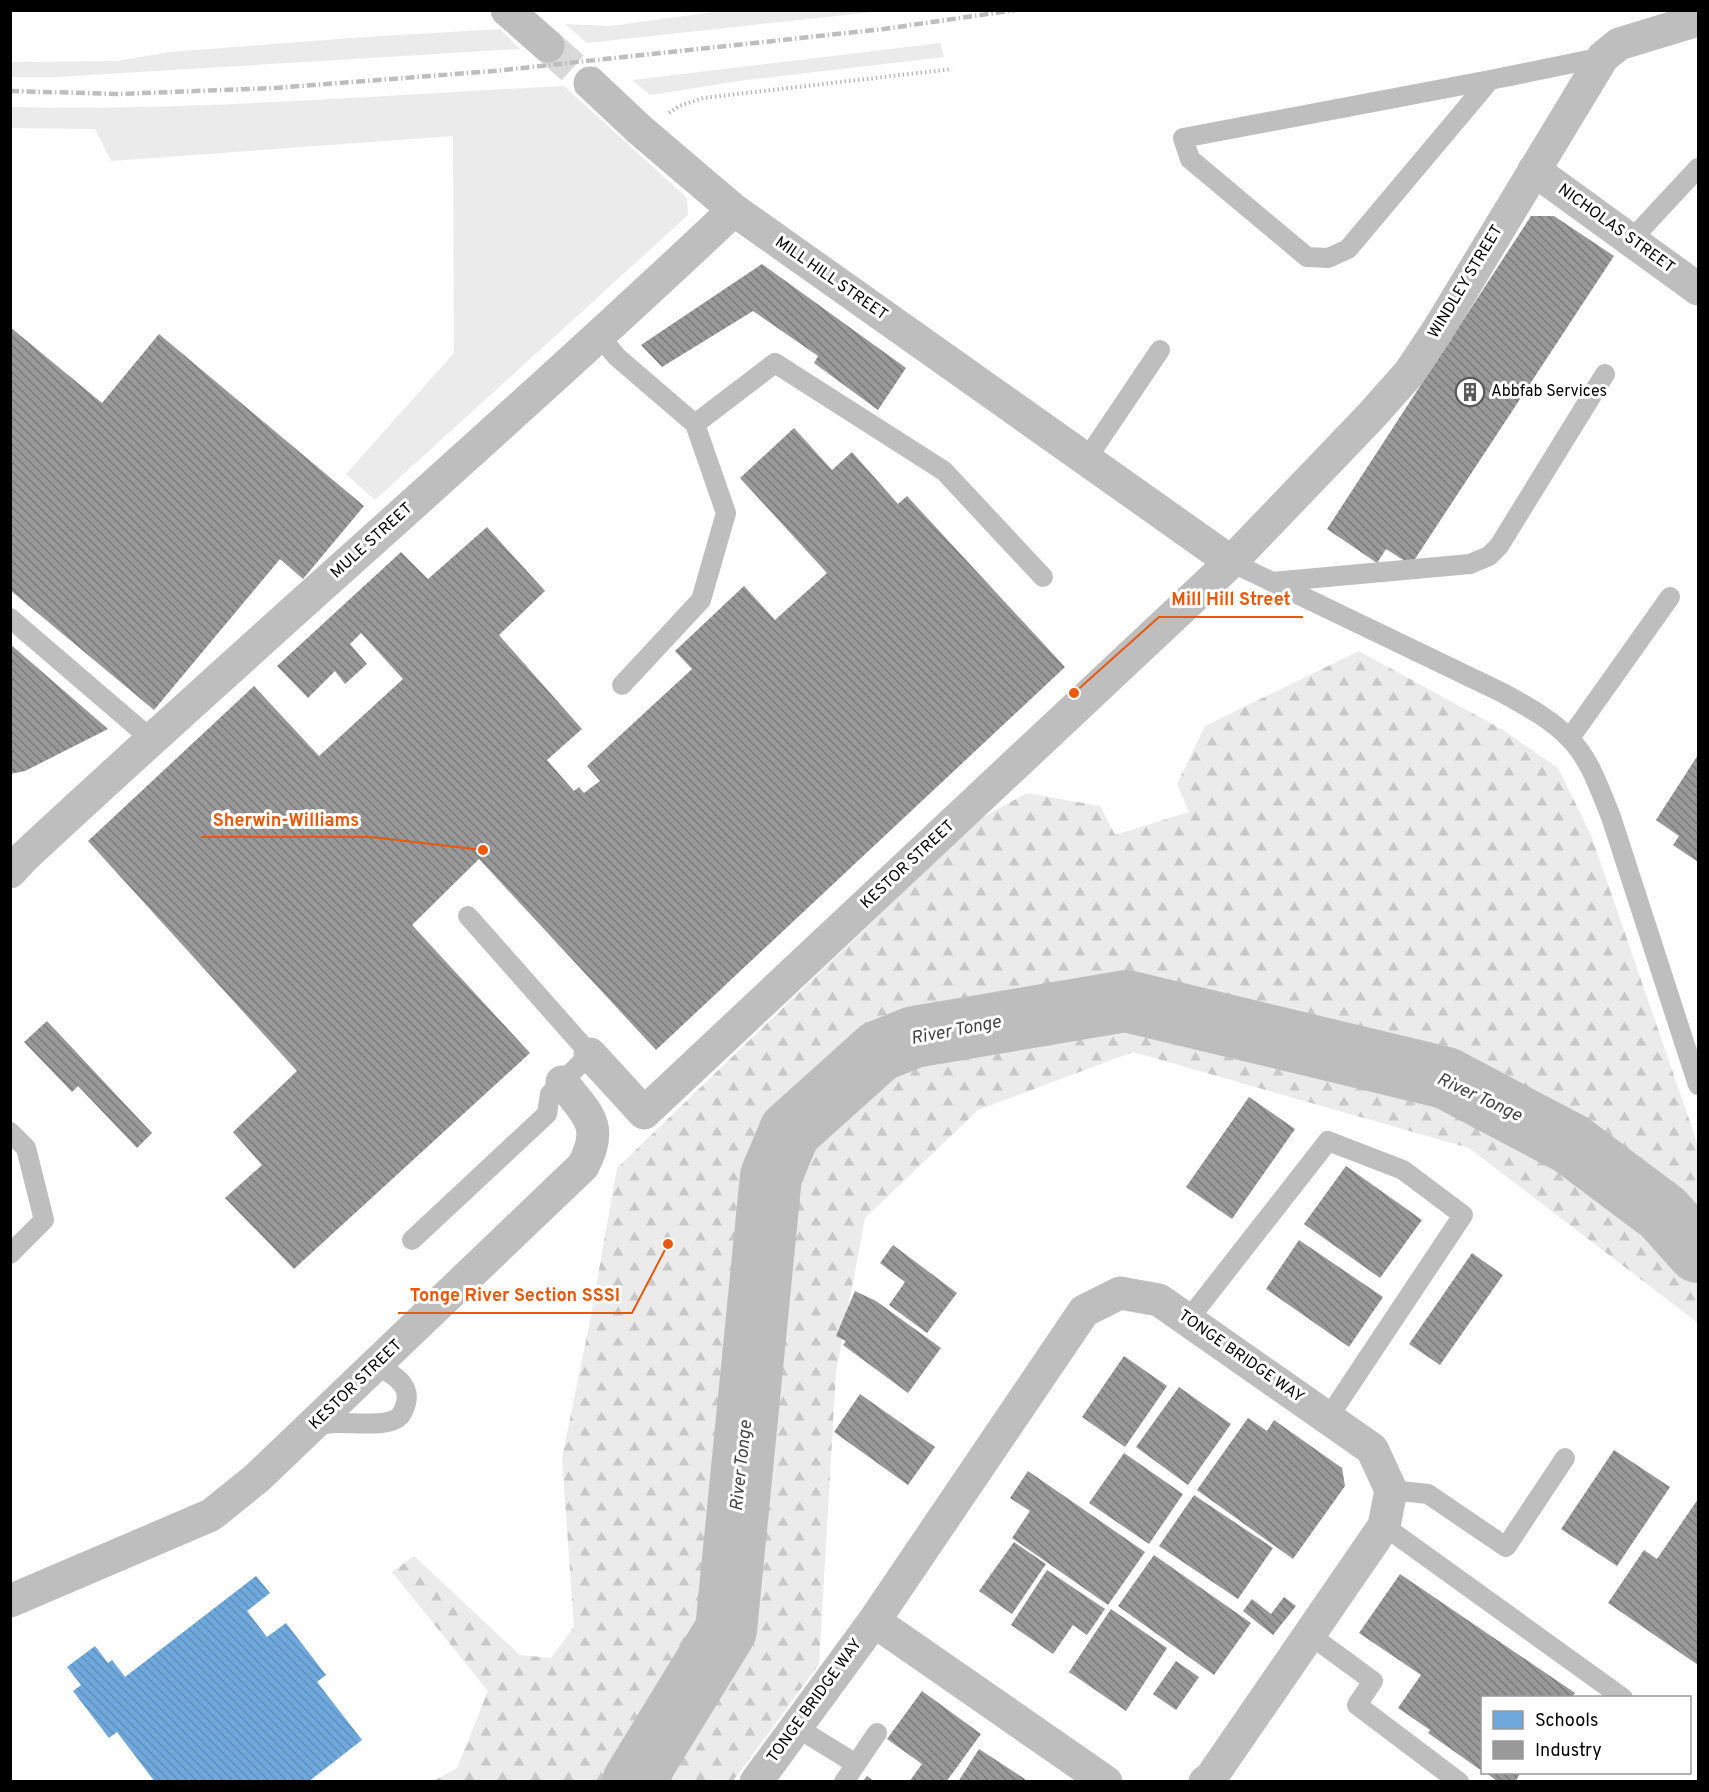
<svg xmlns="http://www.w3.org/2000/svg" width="1709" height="1792" font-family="Overpass,sans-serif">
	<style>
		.green { fill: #ebebeb }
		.forest { fill: url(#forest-firs) }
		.schools { fill: url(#schools-back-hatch) }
		.industry { fill: url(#industry-back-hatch) }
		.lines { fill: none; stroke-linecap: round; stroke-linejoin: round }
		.river { stroke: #bdbdbd; stroke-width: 62 }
		.street-tunnel { stroke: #d9d9d9; stroke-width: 33; stroke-dasharray: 33 16; stroke-linecap: butt }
		.path { stroke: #b9b9b9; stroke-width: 4; stroke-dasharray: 1.5 3; stroke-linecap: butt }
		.lane { stroke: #bebebe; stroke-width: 20 }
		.street { stroke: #bebebe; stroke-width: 33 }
		.rail { stroke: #bebebe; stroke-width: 4.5; stroke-dasharray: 9 3 1.5 3; stroke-linecap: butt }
		.labels { text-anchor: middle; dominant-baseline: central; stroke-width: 6; stroke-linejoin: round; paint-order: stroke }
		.street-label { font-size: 16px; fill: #000; stroke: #fff }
		.poi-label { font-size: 16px; fill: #000; stroke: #fff; text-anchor: start }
		.water-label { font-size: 18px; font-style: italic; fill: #424242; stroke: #fff }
		.leader { fill: none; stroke: #e8590c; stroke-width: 2 }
		.callout-dot { fill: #e8590c; stroke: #fff; stroke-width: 2 }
		.callout-label { font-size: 18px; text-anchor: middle; font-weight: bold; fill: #e8590c; stroke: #fff; stroke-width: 6; stroke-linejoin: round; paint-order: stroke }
	</style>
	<defs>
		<pattern id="forest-firs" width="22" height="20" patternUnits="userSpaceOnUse" patternTransform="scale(1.5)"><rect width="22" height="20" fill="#ebebeb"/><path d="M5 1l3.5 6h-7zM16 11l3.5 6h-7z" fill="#c8c8c8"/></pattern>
		<pattern id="schools-back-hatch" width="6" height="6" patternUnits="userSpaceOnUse" patternTransform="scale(1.5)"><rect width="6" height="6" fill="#6fa8dc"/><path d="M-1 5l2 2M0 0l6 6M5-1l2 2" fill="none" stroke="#5e8fbb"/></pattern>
		<pattern id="industry-back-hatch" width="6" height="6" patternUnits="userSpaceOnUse" patternTransform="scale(1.5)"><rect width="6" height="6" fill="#999"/><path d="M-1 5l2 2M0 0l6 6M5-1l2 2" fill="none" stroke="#7a7a7a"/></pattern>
	</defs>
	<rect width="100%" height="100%" fill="#fff"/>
	<path class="green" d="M721,11V10L883,11L587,43L565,24L610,26Z
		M500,29L520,49L56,77H11V62L117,61L170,52L365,37Z
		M940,43L944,57L746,80L650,95L632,80Z
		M564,86L687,198L688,215L375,500L346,474L454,353L453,136L111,161L95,129L11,128V107C195,111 380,95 564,86Z"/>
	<path class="forest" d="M1359,651L1503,730L1558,768L1591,835L1698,1145V1323L1469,1148L1133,1052L978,1110L865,1218L836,1372L819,1664L733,1781H434L457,1768L488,1691L392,1572L414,1556L520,1655L551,1658L574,1627L562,1458L590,1321L617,1168L978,820L1027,793L1100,806L1115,835L1189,812L1177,784L1205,726Z"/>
	<path class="schools" d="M256,1576L270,1593L247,1611L267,1637L286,1623L326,1675L317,1682L362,1740L308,1782H155L117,1732L109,1738L73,1691L81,1685L67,1667L95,1646L108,1663L112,1660L125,1677Z"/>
	<path class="industry" d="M1531,216H1554L1614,256L1411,565L1386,549L1377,563L1327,529Z
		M762,264L906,368L878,410L814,363L818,356L753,311L662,367L641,345Z
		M10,327L102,403L159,334L364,506L303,579L280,559L154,710L10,590Z
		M794,428L832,470L852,452L898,504L907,496L1065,667L656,1050L479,859L412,925L530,1053L294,1269L225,1198L262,1165L233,1132L297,1071L88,841L254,686L319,756L403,679L361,633L350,644L367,664L345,684L335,671L308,698L277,666L401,552L428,579L487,527L545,591L499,635L582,729L547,760L574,791L579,787L584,793L600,781L587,766L692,669L675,651L744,586L775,620L827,573L740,478Z
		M10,644L108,729L25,771L10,774Z
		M1698,755V862L1673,845L1679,836L1656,820Z
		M47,1021L152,1133L137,1148L78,1086L72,1092L24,1042Z
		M1249,1097L1295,1129L1232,1219L1186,1187Z
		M1346,1166L1422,1220L1380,1278L1304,1224Z
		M1299,1240L1383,1297L1349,1347L1266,1289Z
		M893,1245L957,1293L927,1333L889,1305L905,1282L880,1263Z
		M1472,1253L1503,1275L1440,1365L1409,1344Z
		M855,1291L876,1301L941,1348L908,1393L843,1345L846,1341L836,1336Z
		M1124,1356L1167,1386L1125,1447L1082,1417Z
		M1179,1387L1231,1424L1188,1485L1136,1447Z
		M860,1394L935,1447L908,1485L834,1432Z
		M1248,1418L1267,1431L1274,1420L1342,1468L1345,1486L1293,1559L1197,1490Z
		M1614,1450L1670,1487L1617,1566L1561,1529Z
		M1124,1453L1183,1494L1149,1544L1089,1503Z
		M1028,1471L1145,1552L1108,1605L1012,1538L1030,1511L1010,1498Z
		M1194,1495L1273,1548L1238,1599L1159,1546Z
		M1698,1499V1665L1608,1603L1644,1550L1657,1559Z
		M1014,1542L1046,1564L1012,1614L979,1591Z
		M1154,1555L1251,1623L1214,1675L1118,1606Z
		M1047,1570L1105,1609L1087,1635L1073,1625L1053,1654L1011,1625Z
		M1400,1574L1575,1693L1572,1698H1482V1771L1428,1733L1430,1730L1398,1708L1421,1675L1359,1633Z
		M1284,1597L1296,1606L1273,1635L1243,1611L1252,1599L1271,1614Z
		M1111,1609L1167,1648L1126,1711L1069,1672Z
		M1176,1661L1199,1677L1176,1710L1153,1694Z
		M922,1691L981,1734L946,1782H909L922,1764L887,1739Z
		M979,1749L1025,1779L1024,1782H958Z
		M1485,1772H1521L1515,1782H1498Z
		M867,1776L875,1782H862Z"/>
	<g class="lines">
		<path class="river" d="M633,1782L726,1630L771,1176L790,1131L879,1051L914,1037L1126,1001L1446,1078L1571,1144L1663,1213L1698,1252"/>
		<path class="street-tunnel" d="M548,46L590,83"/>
		<path class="path" d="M669,113L679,106L703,98L952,69"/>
		<path class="lane" d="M1490,80L1348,249L1328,258L1307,257L1190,159L1183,138L1490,80L1603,57
			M1631,240L1698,168
			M600,337L617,357L695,424L775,363L944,471L1043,577
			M1086,460L1160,350
			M1231,562L1503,693C1526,706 1551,719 1569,738C1590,759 1600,790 1611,817L1698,1085
			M1272,582L1470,564L1489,556L1499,546L1605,374
			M10,618L151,739
			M622,685L701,600L726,513L695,424
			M1570,738L1670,597
			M10,1132L26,1148L44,1220L10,1254
			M412,1240L547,1114L550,1094L590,1054L468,916
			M1188,1320L1328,1141L1403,1170L1463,1215L1328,1418
			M312,1426C320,1425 328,1423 336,1423C352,1422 389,1428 400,1416C403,1412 405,1407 406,1403C411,1383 391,1374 377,1365
			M1391,1490L1428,1494L1506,1547L1565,1458
			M1384,1526L1623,1698
			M1310,1635L1373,1681L1357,1705L1459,1782
			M796,1727L856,1764L844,1782
			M856,1764L877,1733"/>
		<path class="street" d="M507,10L548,46
			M590,83L640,130L734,210L1231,562
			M1534,170L1698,289
			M10,872L24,857C258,639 501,430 734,210
			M590,1054L644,1113L1231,562L1371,416L1410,372L1438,330L1603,57L1619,44L1698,20
			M10,1601L211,1515L257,1478L583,1166C605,1125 587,1114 562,1082
			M874,1621L1106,1782
			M756,1782L874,1621L1084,1311L1120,1293L1159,1300L1372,1449L1391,1490L1384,1526L1210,1779L1205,1782"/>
		<path class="rail" d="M10,91L119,94L275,88L494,71L884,29L1015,10"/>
	</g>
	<defs>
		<g id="building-ring" transform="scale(1.5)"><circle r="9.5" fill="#fff" stroke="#595959" stroke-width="1.5"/><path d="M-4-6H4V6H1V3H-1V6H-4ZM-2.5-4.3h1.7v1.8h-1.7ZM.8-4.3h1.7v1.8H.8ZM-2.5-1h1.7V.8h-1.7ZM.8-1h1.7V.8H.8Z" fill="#595959"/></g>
	</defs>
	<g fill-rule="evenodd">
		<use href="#building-ring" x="1470" y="392"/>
	</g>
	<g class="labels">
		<g class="street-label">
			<text transform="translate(1616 229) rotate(36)">NICHOLAS STREET</text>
			<text transform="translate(831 279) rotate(35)">MILL HILL STREET</text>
			<text transform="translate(1466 282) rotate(-59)">WINDLEY STREET</text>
			<text transform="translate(372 541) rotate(-42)">MULE STREET</text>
			<text transform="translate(908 865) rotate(-43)">KESTOR STREET</text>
			<text transform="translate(1241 1357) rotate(35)">TONGE BRIDGE WAY</text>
			<text transform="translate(356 1385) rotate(-44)">KESTOR STREET</text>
			<text transform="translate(815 1701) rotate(-54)">TONGE BRIDGE WAY</text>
		</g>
		<g class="poi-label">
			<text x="1491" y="392">Abbfab Services</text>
		</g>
		<g class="water-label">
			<text transform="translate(956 1031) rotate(-11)">River Tonge</text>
			<text transform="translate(1479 1098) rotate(25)">River Tonge</text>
			<text transform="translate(742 1466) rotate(-84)">River Tonge</text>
		</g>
	</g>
	<path class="leader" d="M1074 693L1159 617H1303M483 850L371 837H201M668 1244L632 1313H398"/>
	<g class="callout-dot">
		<circle cx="1074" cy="693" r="6"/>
		<circle cx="483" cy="850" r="6"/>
		<circle cx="668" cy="1244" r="6"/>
	</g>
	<g class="callout-label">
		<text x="1231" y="605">Mill Hill Street</text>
		<text x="286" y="826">Sherwin-Williams</text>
		<text x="515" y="1301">Tonge River Section SSSI</text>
	</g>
	<rect width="1709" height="1792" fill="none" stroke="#000000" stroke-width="24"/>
	<rect x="1481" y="1696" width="210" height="78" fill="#ffffff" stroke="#999999" stroke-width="1.5"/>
	<rect x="1493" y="1711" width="30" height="18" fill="#6fa8dc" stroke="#999999" stroke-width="1.5"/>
	<text x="1535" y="1726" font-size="18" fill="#000000">Schools</text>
	<rect x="1493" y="1741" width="30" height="18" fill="#999999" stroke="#999999" stroke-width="1.5"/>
	<text x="1535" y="1756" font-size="18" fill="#000000">Industry</text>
</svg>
